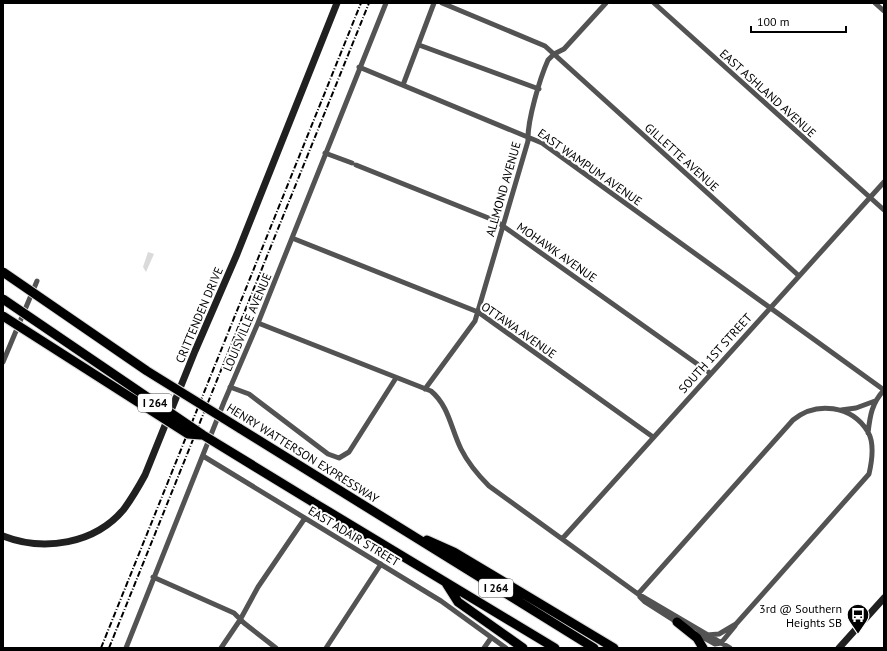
<svg xmlns="http://www.w3.org/2000/svg" width="887" height="651" font-family="'PT Sans',sans-serif">
	<style>
		.grass { fill: #dadada }
		.lines { fill: none; stroke-linecap: round; stroke-linejoin: round }
		.highway-casing { stroke: #dbdbdb; stroke-width: 11 }
		.street { stroke: #535353; stroke-width: 5 }
		.secondary { stroke: #202020; stroke-width: 7 }
		.highway { stroke: #000; stroke-width: 9 }
		.rail { stroke: #000; stroke-width: 2; stroke-dasharray: 6 2 1 2; stroke-linecap: butt }
		.highway-bridge-casing { stroke: #dbdbdb; stroke-width: 11; stroke-linecap: butt }
		.highway-bridge { stroke: #000; stroke-width: 9 }
		.labels { text-anchor: middle; dominant-baseline: central; stroke-width: 4; stroke-linejoin: round; paint-order: stroke }
		.shield { fill: #fff; stroke: #4c4c4c; stroke-width: 1 }
		.shield-label { font-size: 11px; font-weight: bold; fill: #000 }
		.street-label { font-size: 12px; fill: #000; stroke: #fff }
		.poi-label { font-size: 12px; fill: #000; stroke: #fff; text-anchor: end }
	</style>
	<rect width="100%" height="100%" fill="#fff"/>
	<path class="grass" d="M148,252L154,254L146,272L143,267Z"/>
	<g class="lines">
		<g class="highway-casing">
			<path id="highway" d="M239,428L594,648
				M311,501L555,648
				M427,540L454,552L614,648
				M446,583L458,602L523,648
				M677,622L697,638L703,648"/>
		</g>
		<path class="street" d="M442,3L545,46L798,275
			M654,3L884,210
			M875,3L884,11
			M419,45L539,89
			M359,67L542,143L884,390
			M403,85L434,3
			M325,153L352,163
			M356,165L496,221L710,373
			M292,238L478,312L653,437
			M258,323L431,391C449,406 451,429 461,449C468,463 477,474 489,486L638,594L730,648
			M3,362L37,281
			M230,387L249,394L328,454L339,458L349,452L396,378
			M425,389L475,321L528,141C527,121 540,78 548,60L554,54L564,49L606,3
			M841,410L856,408L875,401
			M868,433C870,415 872,403 884,390
			M203,456L441,601L506,648
			M562,539L884,182
			M153,577L234,613L244,623L276,648
			M638,594L793,420C816,401 852,405 868,432C875,444 872,461 869,474L736,624L719,634L707,635
			M640,597L645,602L678,623
			M697,634L715,644L721,643L735,626
			M126,648L224,402L258,323L386,3
			M221,648L240,620L258,587L305,518
			M326,648L381,564
			M484,648L491,638"/>
		<path class="secondary" d="M3,536C44,552 95,544 124,509C132,498 139,486 145,475L195,351L237,254L337,3
			M839,648L884,598"/>
		<use href="#highway" class="highway"/>
		<path class="rail" d="M101,648L361,3
			M109,648L369,3"/>
		<g class="highway-bridge-casing">
			<path id="highway-bridge" d="M3,272L147,371L239,428
				M3,299L203,435L311,501
				M3,316L188,434L201,435"/>
		</g>
		<use href="#highway-bridge" class="highway-bridge"/>
	</g>
	<defs>
		<g id="bus-pin" transform="scale(1.15)"><path d="M0 17L-7.5 6A9.5 9.5 0 1 1 7.5 6Z" fill="#000" stroke="#fff"/><path d="M-5-6H5V4H4V6H2V4H-2V6H-4V4H-5ZM-3.5-4V0h7V-4ZM-3.5 1.2v1.5H-2V1.2ZM2 1.2v1.5H3.5V1.2Z" fill="#fff"/></g>
	</defs>
	<g fill-rule="evenodd">
		<use href="#bus-pin" x="858" y="615"/>
	</g>
	<g class="labels">
		<g class="shield">
			<rect x="138" y="394" width="34" height="18" rx="3"/>
			<rect x="479" y="579" width="34" height="18" rx="3"/>
		</g>
		<g class="shield-label">
			<text x="155" y="403">I 264</text>
			<text x="496" y="588">I 264</text>
		</g>
		<g class="street-label">
			<text transform="translate(768 93) rotate(42)">EAST ASHLAND AVENUE</text>
			<text transform="translate(682 157) rotate(42)">GILLETTE AVENUE</text>
			<text transform="translate(590 167) rotate(35)">EAST WAMPUM AVENUE</text>
			<text transform="translate(503 189) rotate(-74)">ALLMOND AVENUE</text>
			<text transform="translate(557 252) rotate(35)">MOHAWK AVENUE</text>
			<text transform="translate(199 315) rotate(-67)">CRITTENDEN DRIVE</text>
			<text transform="translate(247 322) rotate(-67)">LOUISVILLE AVENUE</text>
			<text transform="translate(519 330) rotate(35)">OTTAWA AVENUE</text>
			<text transform="translate(715 353) rotate(-48)">SOUTH 1ST STREET</text>
			<text transform="translate(303 453) rotate(32)">HENRY WATTERSON EXPRESSWAY</text>
			<text transform="translate(354 536) rotate(31)">EAST ADAIR STREET</text>
		</g>
		<g class="poi-label">
			<text x="842" y="608">3rd @ Southern<tspan x="842" dy="14">Heights SB</tspan></text>
		</g>
	</g>
	<rect width="887" height="651" fill="none" stroke="#000000" stroke-width="8"/>
	<path d="M751 26v6h95v-6" fill="none" stroke="#000000" stroke-width="2"/>
	<text x="757" y="26" font-size="12" fill="#000000" stroke="#ffffff" stroke-width="3" paint-order="stroke">100 m</text>
</svg>
